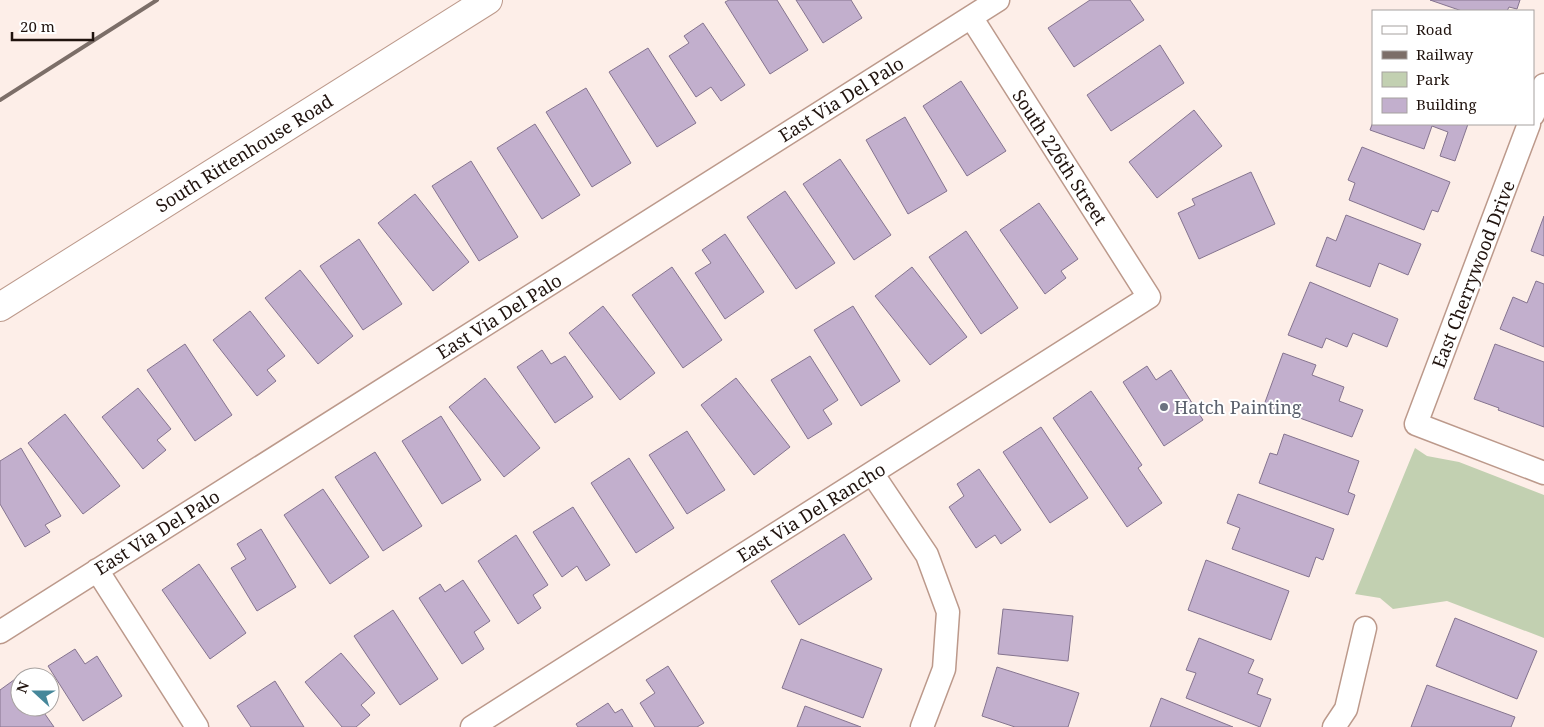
<svg xmlns="http://www.w3.org/2000/svg" width="1544" height="727" font-family="'Noto Serif',serif">
	<style>
		.green { fill: #c2d0b1 }
		.building { fill: #c2afcd; stroke: #85748f }
		.lines { fill: none; stroke-linecap: round; stroke-linejoin: round }
		.street-casing { stroke: #bc998b; stroke-width: 25 }
		.secondary-casing { stroke: #bc998b; stroke-width: 30 }
		.street { stroke: #fff; stroke-width: 22 }
		.secondary { stroke: #fff; stroke-width: 28 }
		.rail { stroke: #7c6e68; stroke-width: 4 }
		.worship-dot { fill: #6b7280; stroke: #fff; stroke-width: 2 }
		.labels { text-anchor: middle; dominant-baseline: central; stroke-width: 4; stroke-linejoin: round; paint-order: stroke }
		.street-label { font-size: 18px; fill: #20130e; stroke: #fff }
		.worship-label { font-size: 18px; fill: #5b616d; stroke: #fff; text-anchor: start }
	</style>
	<rect width="100%" height="100%" fill="#fdeee8"/>
	<path class="green" d="M1415,448L1427,456L1459,462L1544,495V638L1447,601L1393,609L1380,598L1355,594Z"/>
	<path class="building" d="M729,0H777L808,50L770,74L725,2Z
		M796,0H851L862,18L823,43Z
		M1090,0H1130L1144,20L1074,67L1048,28Z
		M1430,0H1520L1517,9L1509,7L1507,11H1462Z
		M703,23L745,85L721,101L711,87L696,97L669,56L689,43L684,36Z
		M1160,45L1184,83L1111,131L1087,95Z
		M648,48L696,123L657,147L609,72Z
		M961,81L1006,151L967,176L923,106Z
		M586,88L631,163L592,187L546,112Z
		M1194,110L1222,146L1157,198L1129,162Z
		M905,117L947,191L908,214L866,140Z
		M1373,122V124H1468L1455,161L1440,156L1448,132L1432,126L1424,149L1370,130Z
		M535,124L580,195L542,219L497,148Z
		M1362,147L1450,182L1438,212L1432,210L1424,230L1349,200L1355,183L1348,180Z
		M840,159L891,235L854,260L803,184Z
		M471,161L518,237L479,261L432,186Z
		M1251,172L1275,224L1199,259L1178,213L1195,205L1192,199Z
		M785,191L835,263L796,289L747,217Z
		M415,194L469,262L433,291L378,223Z
		M1039,203L1078,259L1061,271L1066,278L1045,294L1000,230Z
		M1346,215L1421,244L1408,275L1379,263L1370,287L1316,266L1327,237L1336,241Z
		M1544,216V256L1531,251Z
		M966,231L1018,308L981,334L929,257Z
		M725,234L764,292L725,319L695,273L711,263L702,250Z
		M359,239L402,304L363,330L320,266Z
		M672,267L722,340L683,368L632,295Z
		M912,267L967,337L930,365L875,296Z
		M300,270L353,336L318,364L265,298Z
		M1536,281L1544,284V347L1500,329L1513,297L1527,303Z
		M1310,282L1398,319L1387,347L1353,333L1347,347L1326,338L1322,348L1288,335Z
		M603,306L655,373L620,400L569,333Z
		M853,306L900,381L861,406L814,330Z
		M250,311L285,356L267,370L276,381L257,396L213,340Z
		M185,344L232,415L195,441L147,370Z
		M1495,344L1544,362V427L1498,410L1499,408L1474,399Z
		M542,350L551,364L565,356L593,397L555,423L517,367Z
		M1283,353L1316,365L1312,375L1344,387L1339,401L1363,410L1352,437L1264,405Z
		M810,356L838,400L823,410L832,424L808,439L771,380Z
		M1147,366L1156,380L1171,370L1203,420L1164,446L1123,382Z
		M485,378L540,448L504,477L449,407Z
		M736,378L790,447L754,475L701,405Z
		M138,388L171,429L157,440L166,450L143,469L102,417Z
		M1091,391L1142,465L1138,468L1162,503L1127,527L1053,418Z
		M65,414L120,486L83,514L28,443Z
		M441,416L481,480L442,504L402,441Z
		M1041,427L1088,498L1050,523L1003,452Z
		M687,431L725,490L687,514L649,455Z
		M1284,434L1359,461L1348,492L1355,495L1348,515L1259,483L1270,453L1277,455Z
		M21,448L61,516L45,525L50,532L25,547L0,504V461Z
		M375,452L422,526L383,551L335,477Z
		M629,458L674,528L636,553L591,483Z
		M979,469L1021,530L1001,544L995,535L976,548L949,507L964,496L957,484Z
		M323,489L369,557L330,584L284,515Z
		M1238,494L1334,529L1323,560L1316,557L1309,577L1232,549L1240,528L1227,523Z
		M573,507L610,565L586,581L577,566L562,577L533,532Z
		M261,529L296,587L257,611L231,568L246,559L237,544Z
		M844,534L872,579L799,625L771,581Z
		M516,535L548,585L533,595L541,608L518,624L478,561Z
		M1206,560L1289,591L1271,640L1188,610Z
		M199,564L246,633L210,659L162,590Z
		M463,580L490,621L474,632L484,649L462,664L419,598L440,584L445,592Z
		M1003,609L1073,616L1068,661L998,654Z
		M393,610L438,679L400,705L354,636Z
		M1455,618L1537,651L1517,699L1436,666Z
		M1199,638L1254,660L1248,673L1263,679L1257,694L1271,699L1260,727L1186,698L1196,673L1186,670Z
		M801,639L882,669L863,718L782,688Z
		M75,649L85,664L97,656L122,696L83,721L48,666Z
		M341,653L375,693L361,705L370,715L356,727H342L305,682Z
		M668,666L704,723L697,727H655L640,703L655,693L646,680Z
		M997,667L1079,693L1068,727H1015L982,716Z
		M18,677L20,679V707H40L54,727H0V690Z
		M275,681L304,727H251L237,706Z
		M1427,685L1515,717L1511,727H1411Z
		M1161,698L1233,727H1150Z
		M608,703L615,713L622,709L633,727H578L576,724Z
		M805,706L861,727H797Z"/>
	<g class="lines">
		<g class="street-casing">
			<path id="street" d="M1533,115L1544,85
				M1529,124L1416,424L1544,473
				M872,473L927,555L948,612L944,669L922,727
				M97,570L197,727
				M0,632L998,0
				M472,727L1149,297L971,17
				M1334,727L1346,709L1365,628"/>
		</g>
		<g class="secondary-casing">
			<path id="secondary" d="M0,307L488,0"/>
		</g>
		<use href="#street" class="street"/>
		<use href="#secondary" class="secondary"/>
		<path class="rail" d="M0,100L157,0"/>
	</g>
	<circle class="worship-dot" cx="1164" cy="407" r="5"/>
	<g class="labels">
		<g class="street-label">
			<text transform="translate(841 99) rotate(-32)">East Via Del Palo</text>
			<text transform="translate(244 153) rotate(-32)">South Rittenhouse Road</text>
			<text transform="translate(1060 157) rotate(57)">South 226th Street</text>
			<text transform="translate(1473 274) rotate(-69)">East Cherrywood Drive</text>
			<text transform="translate(499 316) rotate(-32)">East Via Del Palo</text>
			<text transform="translate(811 512) rotate(-32)">East Via Del Rancho</text>
			<text transform="translate(157 532) rotate(-32)">East Via Del Palo</text>
		</g>
		<g class="worship-label">
			<text x="1174" y="407">Hatch Painting</text>
		</g>
	</g>
	<rect x="1372" y="10" width="162" height="115" fill="#ffffff" stroke="#a6a19f"/>
	<rect x="1382" y="26" width="25" height="8" fill="#ffffff" stroke="#a6a19f"/>
	<text x="1416" y="35" font-size="15" fill="#20130e">Road</text>
	<rect x="1382" y="51" width="25" height="8" fill="#7c6e68" stroke="#a6a19f"/>
	<text x="1416" y="60" font-size="15" fill="#20130e">Railway</text>
	<rect x="1382" y="72" width="25" height="15" fill="#c2d0b1" stroke="#a6a19f"/>
	<text x="1416" y="85" font-size="15" fill="#20130e">Park</text>
	<rect x="1382" y="98" width="25" height="15" fill="#c2afcd" stroke="#a6a19f"/>
	<text x="1416" y="110" font-size="15" fill="#20130e">Building</text>
	<g transform="translate(35 692) rotate(291)"><circle r="24" fill="#ffffff" stroke="#a6a19f"/>
	<path d="M0-4L9 19L0 12L-9 19Z" fill="#46879a"/>
	<text y="-8" font-size="14" font-weight="bold" text-anchor="middle" fill="#20130e">N</text>
	</g>
	<path d="M12 32v8h81v-8" fill="none" stroke="#20130e" stroke-width="2.5"/>
	<text x="20" y="32" font-size="15" fill="#20130e" stroke="#ffffff" stroke-width="4" paint-order="stroke">20 m</text>
</svg>
